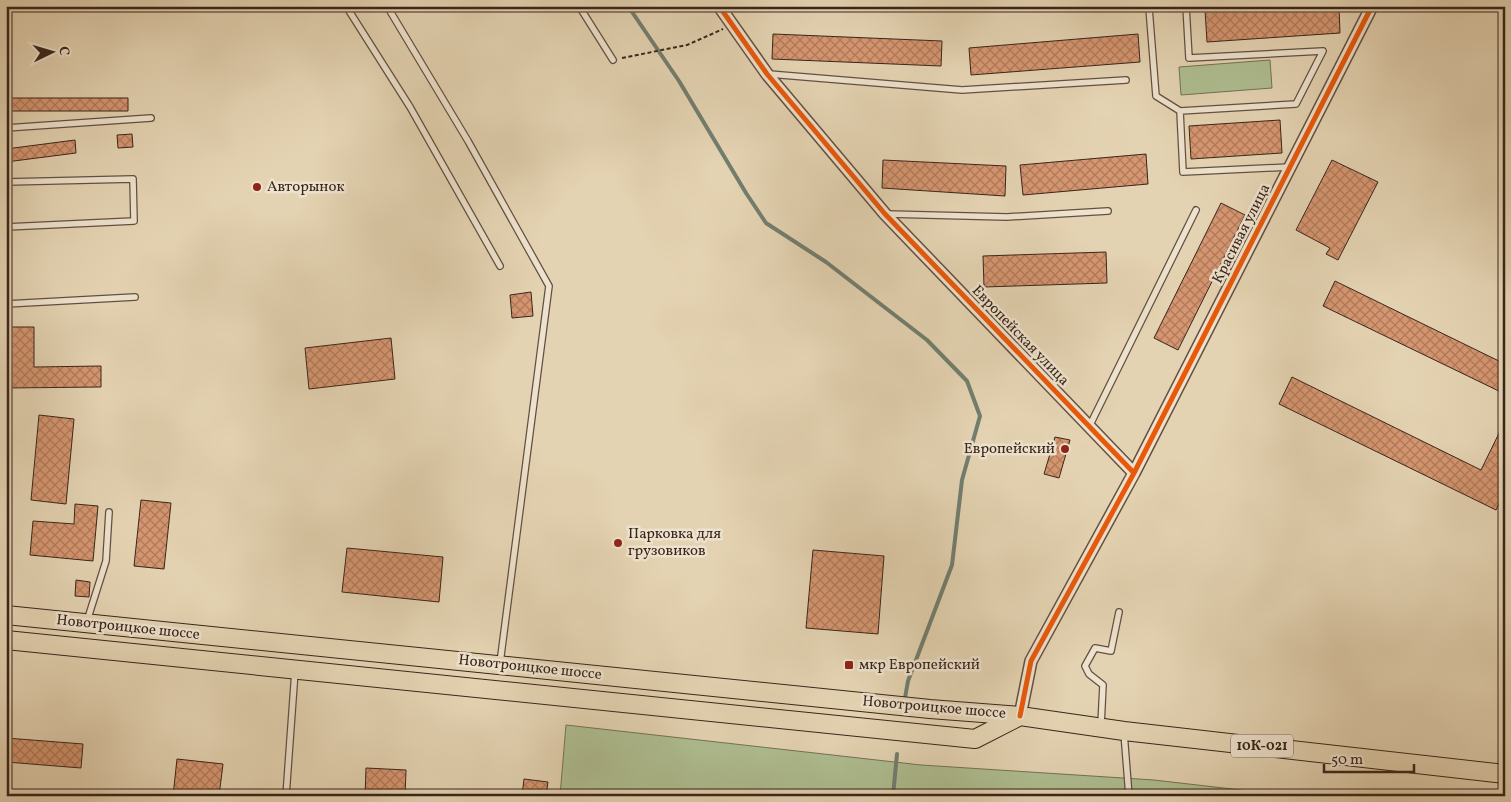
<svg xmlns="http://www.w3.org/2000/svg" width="1511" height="802" font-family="Vollkorn,serif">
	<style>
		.green { fill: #aebe91; stroke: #747256 }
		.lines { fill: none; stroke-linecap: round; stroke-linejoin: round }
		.stream { stroke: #727e6f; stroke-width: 4 }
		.building { fill: url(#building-cross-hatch); stroke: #3a251b }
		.lane-casing { stroke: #645041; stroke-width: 8 }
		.street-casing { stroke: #645041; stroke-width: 14 }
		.primary-casing { stroke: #3a251b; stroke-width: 20 }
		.path { stroke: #3a251b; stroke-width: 2; stroke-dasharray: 4 2.5; stroke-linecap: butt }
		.lane { stroke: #ede2cd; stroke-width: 5.5 }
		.street { stroke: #ede2cd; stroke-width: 11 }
		.primary { stroke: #e4d3b2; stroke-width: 18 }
		.cycleway-casing { stroke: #ede2cd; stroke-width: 8 }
		.cycleway { stroke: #e8590c; stroke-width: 5 }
		.poi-dot { fill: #8f2418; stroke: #ede2cd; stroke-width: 2 }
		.labels { text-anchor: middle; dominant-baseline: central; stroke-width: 5; stroke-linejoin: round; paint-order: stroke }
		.shield { fill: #ede2cd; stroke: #705e50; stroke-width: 1 }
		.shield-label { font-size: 14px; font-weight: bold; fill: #3a251b }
		.poi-label { font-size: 15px; fill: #3a251b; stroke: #ede2cd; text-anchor: start }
		.street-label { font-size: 15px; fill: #3a251b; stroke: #ede2cd }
	</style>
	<defs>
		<pattern id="building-cross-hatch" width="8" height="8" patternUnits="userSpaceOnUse" patternTransform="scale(1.25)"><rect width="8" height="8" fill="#d69670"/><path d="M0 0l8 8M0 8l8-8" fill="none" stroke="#af7a5b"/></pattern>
	</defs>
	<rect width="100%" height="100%" fill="#e4d3b2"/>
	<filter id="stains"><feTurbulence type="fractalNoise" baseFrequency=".004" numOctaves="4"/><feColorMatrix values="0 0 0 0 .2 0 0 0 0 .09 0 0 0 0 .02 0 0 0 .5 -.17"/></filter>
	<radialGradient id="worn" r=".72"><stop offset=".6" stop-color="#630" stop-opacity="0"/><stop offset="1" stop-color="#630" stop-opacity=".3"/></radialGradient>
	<path class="green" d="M1270,60L1272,88L1181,95L1179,67Z
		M566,725L921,765L1154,780L1293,796H560Z"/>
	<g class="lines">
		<path class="stream" d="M628,6L679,81L746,193L766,223L826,262L927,340L967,381L980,416L962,480L952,565L908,681L905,698
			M893,796L897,754"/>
	</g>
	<path class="building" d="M1260,6H1339L1340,33L1207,42L1205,10Z
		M773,34L942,41L941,66L772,59Z
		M1138,34L1140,62L971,75L969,48Z
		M6,98H128V111H6Z
		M1280,120L1282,153L1191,159L1189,126Z
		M132,134L133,147L118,148L117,135Z
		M75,140L76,153L6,162V149Z
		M1146,154L1148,184L1023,195L1020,165Z
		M883,160L1006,166L1005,196L882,188Z
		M1332,160L1378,182L1338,260L1326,254L1330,248L1296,230Z
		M1221,203L1245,215L1178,350L1154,338Z
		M1106,252L1107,283L984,287L983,256Z
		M1335,281L1505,364V394L1323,306Z
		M531,292L533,316L512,318L510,295Z
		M6,327H34V367L101,366V387L6,388Z
		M391,338L395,379L309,389L305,348Z
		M1292,377L1481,470L1505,421V492L1496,510L1279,404Z
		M39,415L74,419L66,504L31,500Z
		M1055,437L1070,440L1059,478L1044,474Z
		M141,500L171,503L164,569L134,566Z
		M75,504L98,506L93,561L30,555L33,521L74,524Z
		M347,548L443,557L439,602L342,592Z
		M813,550L884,556L878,634L806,628Z
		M76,580L90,582L89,597L75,596Z
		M6,738L83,744L81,768L6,762Z
		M177,759L223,764L219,796H173Z
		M366,768L406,770L405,796H365Z
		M524,779L548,782L546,796H522Z"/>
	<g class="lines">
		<g class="lane-casing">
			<path id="lane" d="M346,6L410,107L500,266
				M387,6L468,141L549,286L500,663
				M579,6L613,60
				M1153,6L1149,8L1156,96L1180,111
				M1186,6L1189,58L1323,51L1296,104L1180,111L1183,172L1289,167
				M769,74L962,90L1126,80
				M6,128L151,118
				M6,182L133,179L134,221L6,227
				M887,214L1007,217L1108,211
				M6,304L135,297
				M1089,427L1196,210
				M87,621L106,561L109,512
				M1101,725L1103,685L1089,674L1085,666L1095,648L1111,651L1119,612
				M1124,733L1129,796
				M286,796L295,671"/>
		</g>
		<g class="street-casing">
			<path id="street" d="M719,6L767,74L885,214L1134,473L1031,661L1020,716
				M1134,473L1372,6"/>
		</g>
		<g class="primary-casing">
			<path id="primary" d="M6,615L930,709L1020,716L1124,731L1505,774
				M6,640L975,739L1020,716"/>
		</g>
		<path class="path" d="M622,58L687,45L723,29"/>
		<use href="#lane" class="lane"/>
		<use href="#street" class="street"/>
		<use href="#primary" class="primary"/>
		<g class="cycleway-casing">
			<path id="cycleway" d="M719,6L767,74L885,214L1134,473L1031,661L1020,716
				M1134,473L1372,6"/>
		</g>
		<use href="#cycleway" class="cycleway"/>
	</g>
	<g class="poi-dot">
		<circle cx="257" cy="187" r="5"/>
		<circle cx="1065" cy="449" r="5"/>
		<circle cx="618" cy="543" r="5"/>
		<rect x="844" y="660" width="10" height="10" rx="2.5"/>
	</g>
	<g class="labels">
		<rect class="shield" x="1231" y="734.5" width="62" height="23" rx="4"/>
		<g class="shield-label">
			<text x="1262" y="746">10К-021</text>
		</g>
		<g class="poi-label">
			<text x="267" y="187">Авторынок</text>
			<text x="1055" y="449" text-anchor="end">Европейский</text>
			<text x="628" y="534">Парковка для<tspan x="628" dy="17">грузовиков</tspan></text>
			<text x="859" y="665">мкр Европейский</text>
		</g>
		<g class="street-label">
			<text transform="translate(1242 234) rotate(-63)">Красивая улица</text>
			<text transform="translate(1020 336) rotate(46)">Европейская улица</text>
			<text transform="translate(128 628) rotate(6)">Новотроицкое шоссе</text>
			<text transform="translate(530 668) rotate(6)">Новотроицкое шоссе</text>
			<text transform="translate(934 708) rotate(5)">Новотроицкое шоссе</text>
		</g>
	</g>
	<rect width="1511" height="802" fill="none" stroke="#e4d3b2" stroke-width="25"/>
	<rect x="8" y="8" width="1496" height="787" fill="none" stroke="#3a251b" stroke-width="2.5"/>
	<rect x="12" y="12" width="1486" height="777" fill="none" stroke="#3a251b"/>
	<g transform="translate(52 52) rotate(85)" stroke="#ede2cd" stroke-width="4" paint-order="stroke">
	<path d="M0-4L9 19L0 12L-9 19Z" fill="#3a251b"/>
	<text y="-8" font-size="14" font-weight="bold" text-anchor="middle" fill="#3a251b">С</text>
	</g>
	<path d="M1324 764v8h90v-8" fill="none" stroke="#3a251b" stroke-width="2.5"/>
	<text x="1331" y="764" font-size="15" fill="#3a251b" stroke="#ede2cd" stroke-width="4" paint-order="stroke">50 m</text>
	<rect width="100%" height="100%" filter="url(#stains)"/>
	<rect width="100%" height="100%" fill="url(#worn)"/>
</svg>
